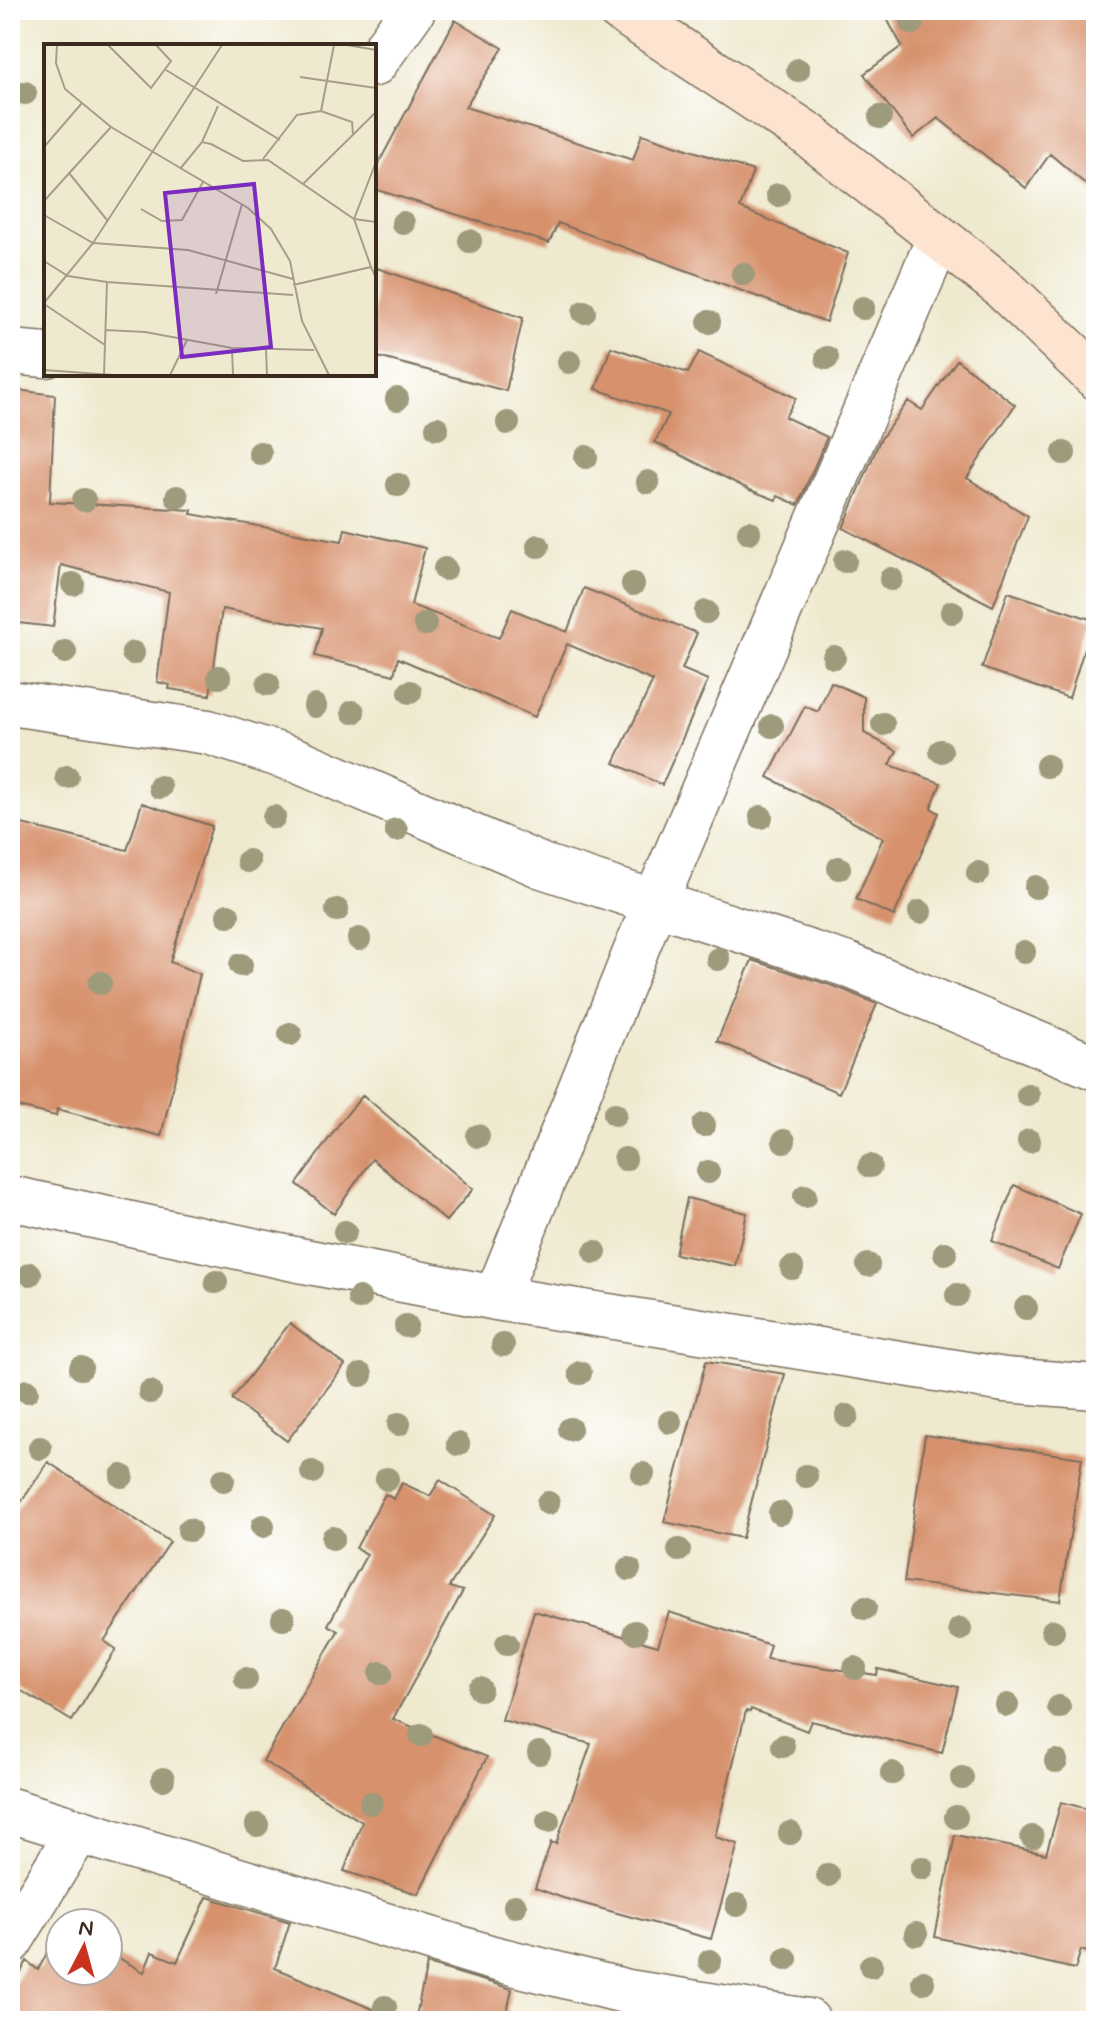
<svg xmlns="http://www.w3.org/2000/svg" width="1106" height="2031" font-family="Mynerve,sans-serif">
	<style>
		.building { fill: #d7926d }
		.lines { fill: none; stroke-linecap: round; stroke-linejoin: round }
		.street-casing { stroke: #7a6d5c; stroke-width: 47 }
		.secondary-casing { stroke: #7a6d5c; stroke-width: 47 }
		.street { stroke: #fff; stroke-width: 44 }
		.secondary { stroke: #fde4d1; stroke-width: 44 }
		.tree { fill: #9e9a7b }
		.inset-road { fill: none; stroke: #a79d88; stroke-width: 2 }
		.view { fill: #7b2cbf; fill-opacity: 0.15; stroke: #7b2cbf; stroke-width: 4 }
		.inset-edge { fill: none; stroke: #3b2a1e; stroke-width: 4 }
	</style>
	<rect width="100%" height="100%" fill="#fff"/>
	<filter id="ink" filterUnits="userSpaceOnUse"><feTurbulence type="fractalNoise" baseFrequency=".0125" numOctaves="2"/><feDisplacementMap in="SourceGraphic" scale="16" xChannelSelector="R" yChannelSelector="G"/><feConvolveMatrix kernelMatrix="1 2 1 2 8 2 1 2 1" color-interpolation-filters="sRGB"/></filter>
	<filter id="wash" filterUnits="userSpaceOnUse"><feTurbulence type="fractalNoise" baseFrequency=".006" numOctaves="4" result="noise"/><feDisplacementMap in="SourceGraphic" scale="32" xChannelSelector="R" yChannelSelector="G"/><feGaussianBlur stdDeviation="1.8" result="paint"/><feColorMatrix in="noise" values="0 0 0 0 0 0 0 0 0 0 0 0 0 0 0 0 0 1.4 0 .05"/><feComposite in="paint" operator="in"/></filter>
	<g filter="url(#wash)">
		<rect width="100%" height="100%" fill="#efe9cf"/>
		<g id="blocks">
			<path class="building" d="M882,10H1096V193L1050,154L1026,188L938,118L913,138L864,74L902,46Z
				M455,20L503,48L465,107L633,160L642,134L753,171L740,208L848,253L826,322L558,223L549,243L374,189V172Z
				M374,267L523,318L506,391L374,356Z
				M611,347L688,373L699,352L796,398L785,417L827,437L798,505L778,496L776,500L750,490L655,442L669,414L596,389Z
				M957,360L1015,405L967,478L1028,516L993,606L843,528L880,440L908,401L922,410Z
				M10,389L55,395L50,502L192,510L191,514L342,541L345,529L425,548L411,605L499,638L512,609L567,632L584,588L697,633L682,669L708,680L662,785L614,763L653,681L567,644L535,717L398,658L394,675L315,656L322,628L222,609L210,695L169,689L170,685L157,682L169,592L61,565L53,627L10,622Z
				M1008,592L1093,620L1069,698L982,668Z
				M831,682L864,697V733L897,751L890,765L941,783L931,808L939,813L894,916L856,899L883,838L768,777L805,706L818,712Z
				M142,803L212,826L170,962L200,974L161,1136L57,1109L56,1116L10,1105V821L127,850Z
				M752,960L839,988L877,1004L839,1093L717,1041Z
				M363,1095L473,1189L446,1221L372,1159L334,1214L297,1184L341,1121Z
				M1014,1185L1081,1214L1058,1269L992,1241Z
				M687,1198L747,1213L735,1266L675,1254Z
				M290,1323L345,1365L287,1441L232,1399Z
				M706,1361L785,1374L742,1538L664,1522Z
				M925,1435L1082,1458L1060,1601L904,1582Z
				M48,1462L170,1542L104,1641L116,1649L72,1721L10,1684V1519Z
				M440,1480L495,1515L449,1587L463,1591L393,1719L487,1757L418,1894L344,1871L362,1822L263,1761L338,1631L328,1625L367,1554L356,1548L385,1494L394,1499L402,1483L430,1496Z
				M534,1611L658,1646L669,1612L770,1645L766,1659L877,1675L878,1669L958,1687L942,1753L811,1721L807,1731L751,1709L750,1712L746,1711L715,1837L738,1844L711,1939L563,1898L535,1888L551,1842L556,1844L591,1744L502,1720Z
				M1061,1802L1096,1811V1955L1081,1950L1075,1969L935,1937L955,1835L1046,1854Z
				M207,1897L290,1922L275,1968L401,2021H10V1992L27,1961L38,1970L60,1929V1971H108V1952L144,1972L152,1952L177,1962Z
				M427,1964L512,1989L505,2021H415Z"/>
		</g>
	</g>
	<g filter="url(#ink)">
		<use href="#blocks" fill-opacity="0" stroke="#7a6d5c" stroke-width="2"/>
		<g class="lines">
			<g class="street-casing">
				<path id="street" d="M374,64L413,10
					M10,352L46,355
					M10,703L208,732L298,761L542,866L848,965L1096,1068
					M10,1198L299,1260L496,1298L1005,1380L1096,1387
					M496,1298L655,903L939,238
					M10,1810L489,1957L628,1992L808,2021
					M10,1942L78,1832"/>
			</g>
			<g class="secondary-casing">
				<path id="secondary" d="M620,10L809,135L1000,285L1096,377"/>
			</g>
			<use href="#street" class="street"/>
			<use href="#secondary" class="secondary"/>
		</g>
		<g class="tree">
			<circle cx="912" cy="23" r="12"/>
			<circle cx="798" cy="70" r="12"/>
			<circle cx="25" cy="93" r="12"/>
			<circle cx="880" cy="117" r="12"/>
			<circle cx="778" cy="195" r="12"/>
			<circle cx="403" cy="223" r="12"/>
			<circle cx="470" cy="241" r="12"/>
			<circle cx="743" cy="274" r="12"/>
			<circle cx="863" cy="308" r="12"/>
			<circle cx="584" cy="312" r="12"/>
			<circle cx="709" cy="322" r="12"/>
			<circle cx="827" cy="358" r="12"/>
			<circle cx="569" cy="362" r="12"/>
			<circle cx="397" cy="399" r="12"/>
			<circle cx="508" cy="423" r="12"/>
			<circle cx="437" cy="428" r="12"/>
			<circle cx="260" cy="453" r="12"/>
			<circle cx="1064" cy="453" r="12"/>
			<circle cx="586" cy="457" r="12"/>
			<circle cx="648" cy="482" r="12"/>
			<circle cx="398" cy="485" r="12"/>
			<circle cx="177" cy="497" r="12"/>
			<circle cx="84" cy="500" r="12"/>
			<circle cx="749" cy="532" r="12"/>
			<circle cx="538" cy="546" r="12"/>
			<circle cx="845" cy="561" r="12"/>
			<circle cx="445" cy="569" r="12"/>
			<circle cx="891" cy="579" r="12"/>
			<circle cx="73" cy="584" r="12"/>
			<circle cx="633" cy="584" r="12"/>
			<circle cx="706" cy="612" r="12"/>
			<circle cx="952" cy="612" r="12"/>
			<circle cx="425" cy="624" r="12"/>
			<circle cx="65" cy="652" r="12"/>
			<circle cx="133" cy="653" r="12"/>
			<circle cx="834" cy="657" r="12"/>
			<circle cx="219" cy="677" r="12"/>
			<circle cx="268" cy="684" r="12"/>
			<circle cx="410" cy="692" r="12"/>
			<circle cx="315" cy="706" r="12"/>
			<circle cx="353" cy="712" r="12"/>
			<circle cx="883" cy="724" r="12"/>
			<circle cx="772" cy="726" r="12"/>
			<circle cx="941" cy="751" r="12"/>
			<circle cx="1047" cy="766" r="12"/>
			<circle cx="67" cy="777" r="12"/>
			<circle cx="160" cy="787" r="12"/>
			<circle cx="274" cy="817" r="12"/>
			<circle cx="761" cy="817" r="12"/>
			<circle cx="396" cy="830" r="12"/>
			<circle cx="248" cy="861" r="12"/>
			<circle cx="839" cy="868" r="12"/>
			<circle cx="978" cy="873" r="12"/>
			<circle cx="1036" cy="887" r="12"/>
			<circle cx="337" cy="910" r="12"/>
			<circle cx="920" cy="912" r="12"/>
			<circle cx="228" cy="915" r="12"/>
			<circle cx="359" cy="939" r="12"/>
			<circle cx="1024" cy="952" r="12"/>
			<circle cx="718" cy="959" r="12"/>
			<circle cx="241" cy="965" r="12"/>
			<circle cx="100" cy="983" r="12"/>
			<circle cx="290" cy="1034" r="12"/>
			<circle cx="1028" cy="1095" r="12"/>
			<circle cx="615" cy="1114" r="12"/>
			<circle cx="704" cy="1125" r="12"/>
			<circle cx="478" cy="1136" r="12"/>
			<circle cx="784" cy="1141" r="12"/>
			<circle cx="1029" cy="1141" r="12"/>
			<circle cx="625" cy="1159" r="12"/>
			<circle cx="870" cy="1166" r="12"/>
			<circle cx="708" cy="1172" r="12"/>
			<circle cx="805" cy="1196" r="12"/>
			<circle cx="345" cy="1232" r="12"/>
			<circle cx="595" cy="1252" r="12"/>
			<circle cx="945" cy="1253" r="12"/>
			<circle cx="868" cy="1265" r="12"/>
			<circle cx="792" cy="1268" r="12"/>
			<circle cx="30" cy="1274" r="12"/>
			<circle cx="216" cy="1282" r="12"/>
			<circle cx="957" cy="1295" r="12"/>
			<circle cx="359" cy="1298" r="12"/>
			<circle cx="1026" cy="1308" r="12"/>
			<circle cx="406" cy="1326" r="12"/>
			<circle cx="503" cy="1345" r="12"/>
			<circle cx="81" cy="1368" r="12"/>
			<circle cx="580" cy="1373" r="12"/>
			<circle cx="361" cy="1375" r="12"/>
			<circle cx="27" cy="1391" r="12"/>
			<circle cx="150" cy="1392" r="12"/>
			<circle cx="847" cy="1416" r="12"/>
			<circle cx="670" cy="1422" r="12"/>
			<circle cx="399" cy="1424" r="12"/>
			<circle cx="570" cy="1429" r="12"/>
			<circle cx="458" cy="1444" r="12"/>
			<circle cx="40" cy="1448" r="12"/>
			<circle cx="312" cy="1472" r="12"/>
			<circle cx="643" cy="1474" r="12"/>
			<circle cx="122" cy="1476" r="12"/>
			<circle cx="806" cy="1476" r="12"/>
			<circle cx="387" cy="1479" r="12"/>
			<circle cx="223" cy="1480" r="12"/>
			<circle cx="548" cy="1503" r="12"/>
			<circle cx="780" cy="1513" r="12"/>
			<circle cx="263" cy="1526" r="12"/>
			<circle cx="189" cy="1530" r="12"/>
			<circle cx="333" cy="1538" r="12"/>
			<circle cx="679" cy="1550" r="12"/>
			<circle cx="629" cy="1569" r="12"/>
			<circle cx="865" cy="1608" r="12"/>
			<circle cx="283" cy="1619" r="12"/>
			<circle cx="960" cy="1629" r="12"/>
			<circle cx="1053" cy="1631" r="12"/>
			<circle cx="635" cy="1632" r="12"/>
			<circle cx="507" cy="1644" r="12"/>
			<circle cx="855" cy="1668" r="12"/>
			<circle cx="381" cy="1673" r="12"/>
			<circle cx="246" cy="1679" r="12"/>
			<circle cx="480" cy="1689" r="12"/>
			<circle cx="1007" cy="1705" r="12"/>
			<circle cx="1059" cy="1707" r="12"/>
			<circle cx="421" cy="1735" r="12"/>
			<circle cx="783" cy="1746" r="12"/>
			<circle cx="539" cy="1753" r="12"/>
			<circle cx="1056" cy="1761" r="12"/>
			<circle cx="892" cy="1773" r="12"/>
			<circle cx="962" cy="1778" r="12"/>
			<circle cx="163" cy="1779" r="12"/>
			<circle cx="371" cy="1803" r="12"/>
			<circle cx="956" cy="1817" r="12"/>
			<circle cx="548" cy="1821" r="12"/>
			<circle cx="257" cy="1825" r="12"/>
			<circle cx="790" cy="1833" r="12"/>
			<circle cx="1032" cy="1837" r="12"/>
			<circle cx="922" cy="1868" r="12"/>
			<circle cx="828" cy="1875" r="12"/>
			<circle cx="737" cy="1905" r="12"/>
			<circle cx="515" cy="1906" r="12"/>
			<circle cx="916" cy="1934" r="12"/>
			<circle cx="786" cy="1959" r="12"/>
			<circle cx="710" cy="1961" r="12"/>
			<circle cx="871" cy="1966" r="12"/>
			<circle cx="923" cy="1982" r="12"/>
			<circle cx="385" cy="2007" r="12"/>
		</g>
	</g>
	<g transform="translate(44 44)">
		<rect width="332" height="332" fill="#efe9cf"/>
		<path class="inset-road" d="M13,1L12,19L21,45L67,83L204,164L227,185L246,217L258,277L285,331M64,1L107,44L127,17L112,1M303,1L332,6M122,26L236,96M256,33L332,44M277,67L290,1M158,98L174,62M0,103L38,59M219,115L253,71L277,67L308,78L309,91M136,125L158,98L167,100L199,117L224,116L310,175L332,178M25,129L63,176M259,140L332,68M0,157L67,83M97,165L118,177L138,176L159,138M0,171L49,199L144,206L249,235M0,217L24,232L63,238L249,251M327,223L310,175L332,118M249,241L327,223L332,234M172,250L198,160M0,259L49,199L178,1M0,260L61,301M61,286L101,288L188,304L270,306M188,304L189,331M222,305L223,331M0,326L69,331M60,331L63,238M126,331L143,296"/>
		<path class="view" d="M210,140L227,303L138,313L121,149Z"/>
		<rect width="332" height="332" class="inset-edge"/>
	</g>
	<rect width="1106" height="2031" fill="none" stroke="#fff" stroke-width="40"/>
	<g transform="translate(84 1947) rotate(6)"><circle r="38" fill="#ffffff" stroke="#b1aaa5" stroke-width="2"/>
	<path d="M0-6L14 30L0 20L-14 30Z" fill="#c8321e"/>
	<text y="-12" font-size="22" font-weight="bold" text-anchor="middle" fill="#3b2a1e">N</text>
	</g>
</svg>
